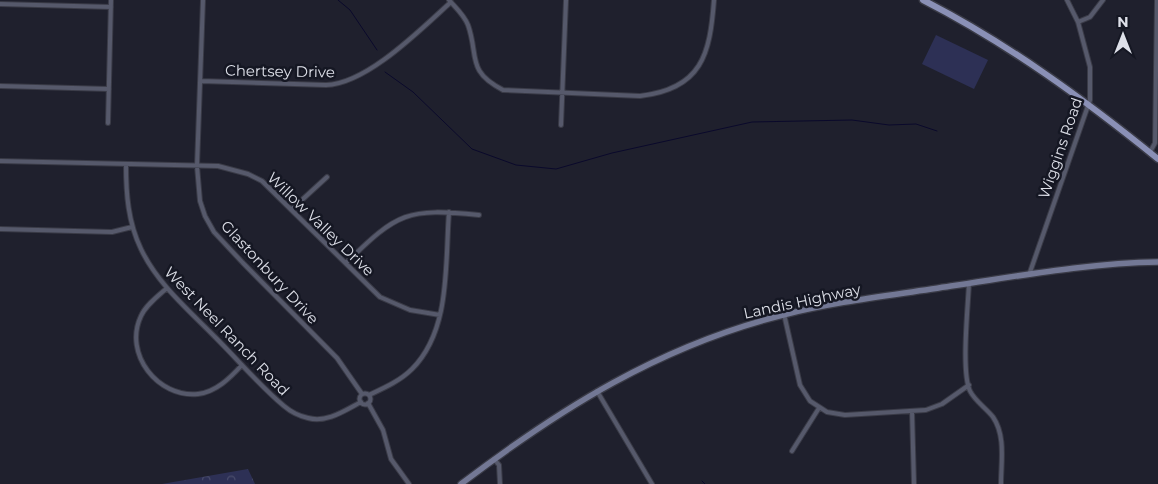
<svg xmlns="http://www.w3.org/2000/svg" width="1158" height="484" font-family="Montserrat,sans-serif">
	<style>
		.park { fill: url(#park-crowns) }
		.pitch { fill: #2d3055 }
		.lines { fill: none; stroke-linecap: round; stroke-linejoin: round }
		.stream { stroke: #0a092b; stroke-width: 1 }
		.minor-casing { stroke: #3a3b47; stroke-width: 6 }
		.secondary-casing { stroke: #3a3b47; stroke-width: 8 }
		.primary-casing { stroke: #3a3b47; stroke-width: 9 }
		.minor { stroke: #56596b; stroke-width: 4 }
		.secondary { stroke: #737895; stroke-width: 5.5 }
		.primary { stroke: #8a90b6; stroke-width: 6 }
		.labels { text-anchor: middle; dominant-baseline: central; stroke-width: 5; stroke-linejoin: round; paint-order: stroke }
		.street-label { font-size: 15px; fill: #dee0e9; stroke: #151723 }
	</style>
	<defs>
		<pattern id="park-crowns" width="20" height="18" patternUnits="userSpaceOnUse" patternTransform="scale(1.25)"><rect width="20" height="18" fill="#2d3055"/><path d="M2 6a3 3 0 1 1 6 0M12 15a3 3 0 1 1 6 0" fill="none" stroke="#4b4e6d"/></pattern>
	</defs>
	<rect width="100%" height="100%" fill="#1f202d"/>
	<path class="park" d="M248,469L255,484H162Z"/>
	<path class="pitch" d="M936,35L988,60L974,89L922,64Z"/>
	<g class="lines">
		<path class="stream" d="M338,0L350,10L377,50
			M385,72L413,92L472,149L516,165L556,169L612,153L752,122L852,120L889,125L916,124L937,131
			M702,481L705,484"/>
		<g class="minor-casing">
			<path id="minor" d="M203,0L197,166L200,201L205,216L214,232L243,263L337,358L362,394
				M449,0C456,8 464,15 468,25C479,56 466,71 503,90L640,96C702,89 710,54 714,0
				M0,4L111,7
				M1078,22L1090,17L1103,0
				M201,81L326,85C367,84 421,29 451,2
				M0,86L109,89
				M108,123L111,0
				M561,125L566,0
				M1150,152L1155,143L1157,0
				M0,161L218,166L248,174L262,181L380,297L410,310L440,315
				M126,164C126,194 128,222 141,249C158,285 190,311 217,339C239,361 260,386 284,406C291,412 299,416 308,418C327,423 344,411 361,402
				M292,209L327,177
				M0,229L112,232L132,227
				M346,263C398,212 407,208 479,215
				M1029,275L1090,100V67L1078,22L1067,0
				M969,283C968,307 961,372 970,391C975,401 986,408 993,417C1006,436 1001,462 1001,484
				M167,288C158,296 146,305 141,316C123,354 158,398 198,394C216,392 230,378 242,365
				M784,314L800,385L810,401L827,412L845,415L926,410L942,404L969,385
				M597,391L652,484
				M359.5 399a5.5 5.5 0 1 1 11 0a5.5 5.5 0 1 1-11 0Z
				M369,395C384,388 400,381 412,369C451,330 445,264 449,212
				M368,403L383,430L391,459L409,484
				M912,411L914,484
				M792,451L819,408
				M494,459L499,465L500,484"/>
		</g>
		<g class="secondary-casing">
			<path id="secondary" d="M461,484C561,408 660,346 783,315C838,301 895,295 951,286C1019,276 1089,263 1158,262"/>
		</g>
		<g class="primary-casing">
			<path id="primary" d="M923,0C1007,43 1084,99 1158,159"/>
		</g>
		<use href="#minor" class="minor"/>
		<use href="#secondary" class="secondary"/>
		<use href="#primary" class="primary"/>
	</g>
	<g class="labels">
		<g class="street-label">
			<text transform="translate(280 71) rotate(1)">Chertsey Drive</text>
			<text transform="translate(1060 148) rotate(-71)">Wiggins Road</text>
			<text transform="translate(321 224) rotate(44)">Willow Valley Drive</text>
			<text transform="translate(270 272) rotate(47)">Glastonbury Drive</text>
			<text transform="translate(802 301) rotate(-12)">Landis Highway</text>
			<text transform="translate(227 331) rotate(46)">West Neel Ranch Road</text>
		</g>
	</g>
	<g transform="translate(1123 35)" stroke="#151723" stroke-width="4" paint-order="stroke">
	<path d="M0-4L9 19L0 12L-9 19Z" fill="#dee0e9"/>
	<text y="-8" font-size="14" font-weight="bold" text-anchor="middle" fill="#dee0e9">N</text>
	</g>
</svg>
